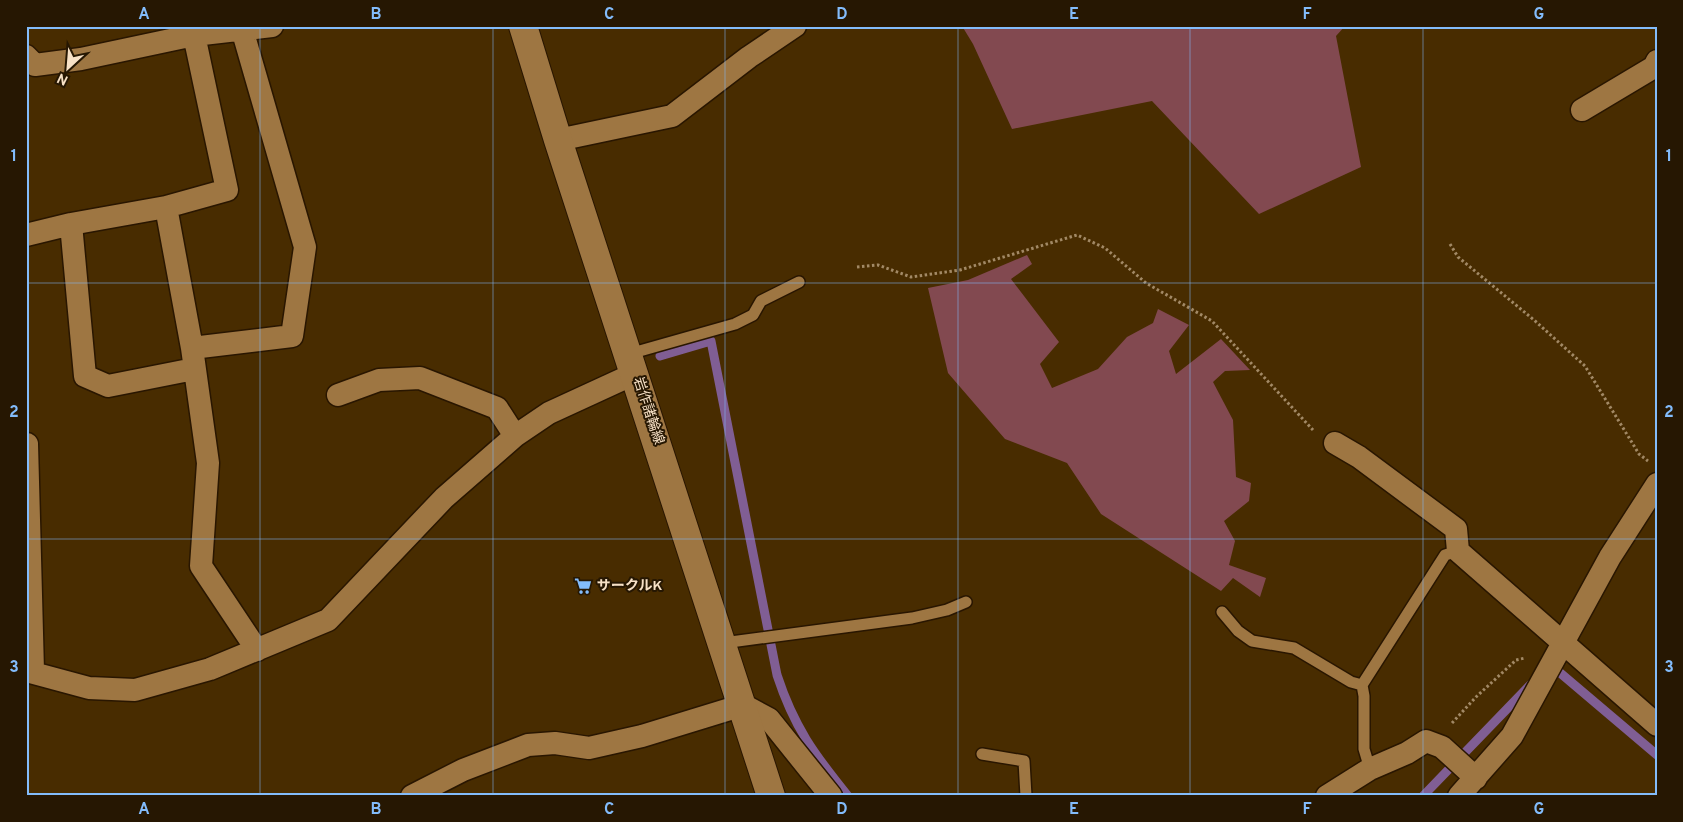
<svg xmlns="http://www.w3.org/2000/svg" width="1683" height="822" font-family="Overpass,'Noto Sans JP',sans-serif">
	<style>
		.green { fill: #824950 }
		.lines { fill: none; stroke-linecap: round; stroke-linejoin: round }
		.stream { stroke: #805e94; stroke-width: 9 }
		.lane-casing { stroke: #291600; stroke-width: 14 }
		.street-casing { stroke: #291600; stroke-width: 25 }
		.secondary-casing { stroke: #291600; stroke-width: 30 }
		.path { stroke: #a28965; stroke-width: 3; stroke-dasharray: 2.5 2.5; stroke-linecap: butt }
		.lane { stroke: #9e7642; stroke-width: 11 }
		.street { stroke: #9e7642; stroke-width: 22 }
		.secondary { stroke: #9e7642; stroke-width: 28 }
		.grid { fill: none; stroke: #83bcfb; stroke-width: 1; stroke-opacity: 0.55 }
		.labels { text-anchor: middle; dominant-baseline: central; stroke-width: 4; stroke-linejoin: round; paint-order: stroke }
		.street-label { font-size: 14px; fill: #f7e1c6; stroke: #261702 }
		.poi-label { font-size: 14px; font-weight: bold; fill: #f7e1c6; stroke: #261702; text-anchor: start }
		.neatline { fill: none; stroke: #83bcfb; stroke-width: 2 }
		.grid-label { font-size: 16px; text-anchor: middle; font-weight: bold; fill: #83bcfb }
	</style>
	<rect width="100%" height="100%" fill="#482c00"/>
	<path class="green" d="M962,26H1345L1336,36L1361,167L1259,214L1152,101L1012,129L973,44Z
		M1027,255L1032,264L1011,279L1059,342L1040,364L1052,388L1098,369L1127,337L1153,323L1158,309L1189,325L1169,351L1176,374L1221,339L1250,370L1225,371L1213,382L1233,420L1236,477L1251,483L1249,501L1224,521L1235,541L1229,565L1266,578L1260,597L1233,578L1221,591L1101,514L1067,463L1005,439L948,373L928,288L968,280Z"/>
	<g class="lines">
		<path class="stream" d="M660,356L711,341L777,675C794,727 814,754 848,796
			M1552,666L1657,755
			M1423,796L1531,684"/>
		<g class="lane-casing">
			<path id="lane" d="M629,354L735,324L753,315L761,301L799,282
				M1222,612L1238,631L1252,641L1294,648L1351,682L1362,685
				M723,643L912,618L947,610L966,602
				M982,754L1024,761L1026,796
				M1370,769L1364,749V696L1362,685L1445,555L1458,551"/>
		</g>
		<g class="street-casing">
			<path id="street" d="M26,56L35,65L81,59L194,35L272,26
				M1582,110L1654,67L1657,61
				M558,140L672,116L749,57L795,26
				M166,207L192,348L208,463L201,566L257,650
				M71,224L166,207L227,190L194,35
				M26,235L71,224L85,376L108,386L194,369
				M192,348L292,336L305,247L242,29
				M338,395L379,380L420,378L497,408L515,436
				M1335,443L1359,457L1456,529L1458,551L1657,725
				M27,444L33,671
				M26,671L89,688L135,690L210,669L328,620L444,498L515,436L549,413L636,373
				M412,796L463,770L528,745L555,743L589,748L642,736L743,705L769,719L831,796
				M1327,796L1370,769L1407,753L1426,741L1442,747L1476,778
				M1459,796L1512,736L1610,557L1657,484"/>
		</g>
		<g class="secondary-casing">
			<path id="secondary" d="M523,26L558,140L771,796"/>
		</g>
		<path class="path" d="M1450,244L1458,257L1534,320L1585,366L1639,454L1648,461
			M857,267L878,265L911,277L960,270L1077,235L1105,248L1146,283L1212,321L1313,430
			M1452,723L1476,697L1516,660L1525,658"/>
		<use href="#lane" class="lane"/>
		<use href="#street" class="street"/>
		<use href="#secondary" class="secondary"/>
	</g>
	<path class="grid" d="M260,26V796M493,26V796M725,26V796M958,26V796M1190,26V796M1423,26V796M26,283H1657M26,539H1657"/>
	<defs>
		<g id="supermarket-bare" transform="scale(1.35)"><path d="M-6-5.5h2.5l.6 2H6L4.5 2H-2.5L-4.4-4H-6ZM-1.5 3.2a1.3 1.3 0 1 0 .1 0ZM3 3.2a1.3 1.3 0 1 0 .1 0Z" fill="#83bcfb" stroke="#261702" stroke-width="2.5" paint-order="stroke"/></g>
	</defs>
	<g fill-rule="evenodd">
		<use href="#supermarket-bare" x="583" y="586"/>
	</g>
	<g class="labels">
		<g class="street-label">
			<text transform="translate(648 411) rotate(72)">岩作諸輪線</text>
		</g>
		<g class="poi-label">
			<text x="597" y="586">サークルK</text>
		</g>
	</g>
	<rect width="1683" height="822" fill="none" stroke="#261702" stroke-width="55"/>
	<g transform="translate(68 68) rotate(206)" stroke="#261702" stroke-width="4" paint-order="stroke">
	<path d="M0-4L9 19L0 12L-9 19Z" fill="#f7e1c6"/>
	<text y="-8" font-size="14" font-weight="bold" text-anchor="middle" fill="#f7e1c6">N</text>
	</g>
	<rect x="28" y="28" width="1628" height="766" class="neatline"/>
	<g class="grid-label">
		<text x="144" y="19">A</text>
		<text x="376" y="19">B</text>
		<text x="609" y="19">C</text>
		<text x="842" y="19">D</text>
		<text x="1074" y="19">E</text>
		<text x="1307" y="19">F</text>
		<text x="1539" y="19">G</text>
		<text x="14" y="161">1</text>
		<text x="1669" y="161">1</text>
		<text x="14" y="417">2</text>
		<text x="1669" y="417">2</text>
		<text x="14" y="672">3</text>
		<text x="1669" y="672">3</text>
		<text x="144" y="814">A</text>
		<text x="376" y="814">B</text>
		<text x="609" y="814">C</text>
		<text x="842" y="814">D</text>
		<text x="1074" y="814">E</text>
		<text x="1307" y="814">F</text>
		<text x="1539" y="814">G</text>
	</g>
</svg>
